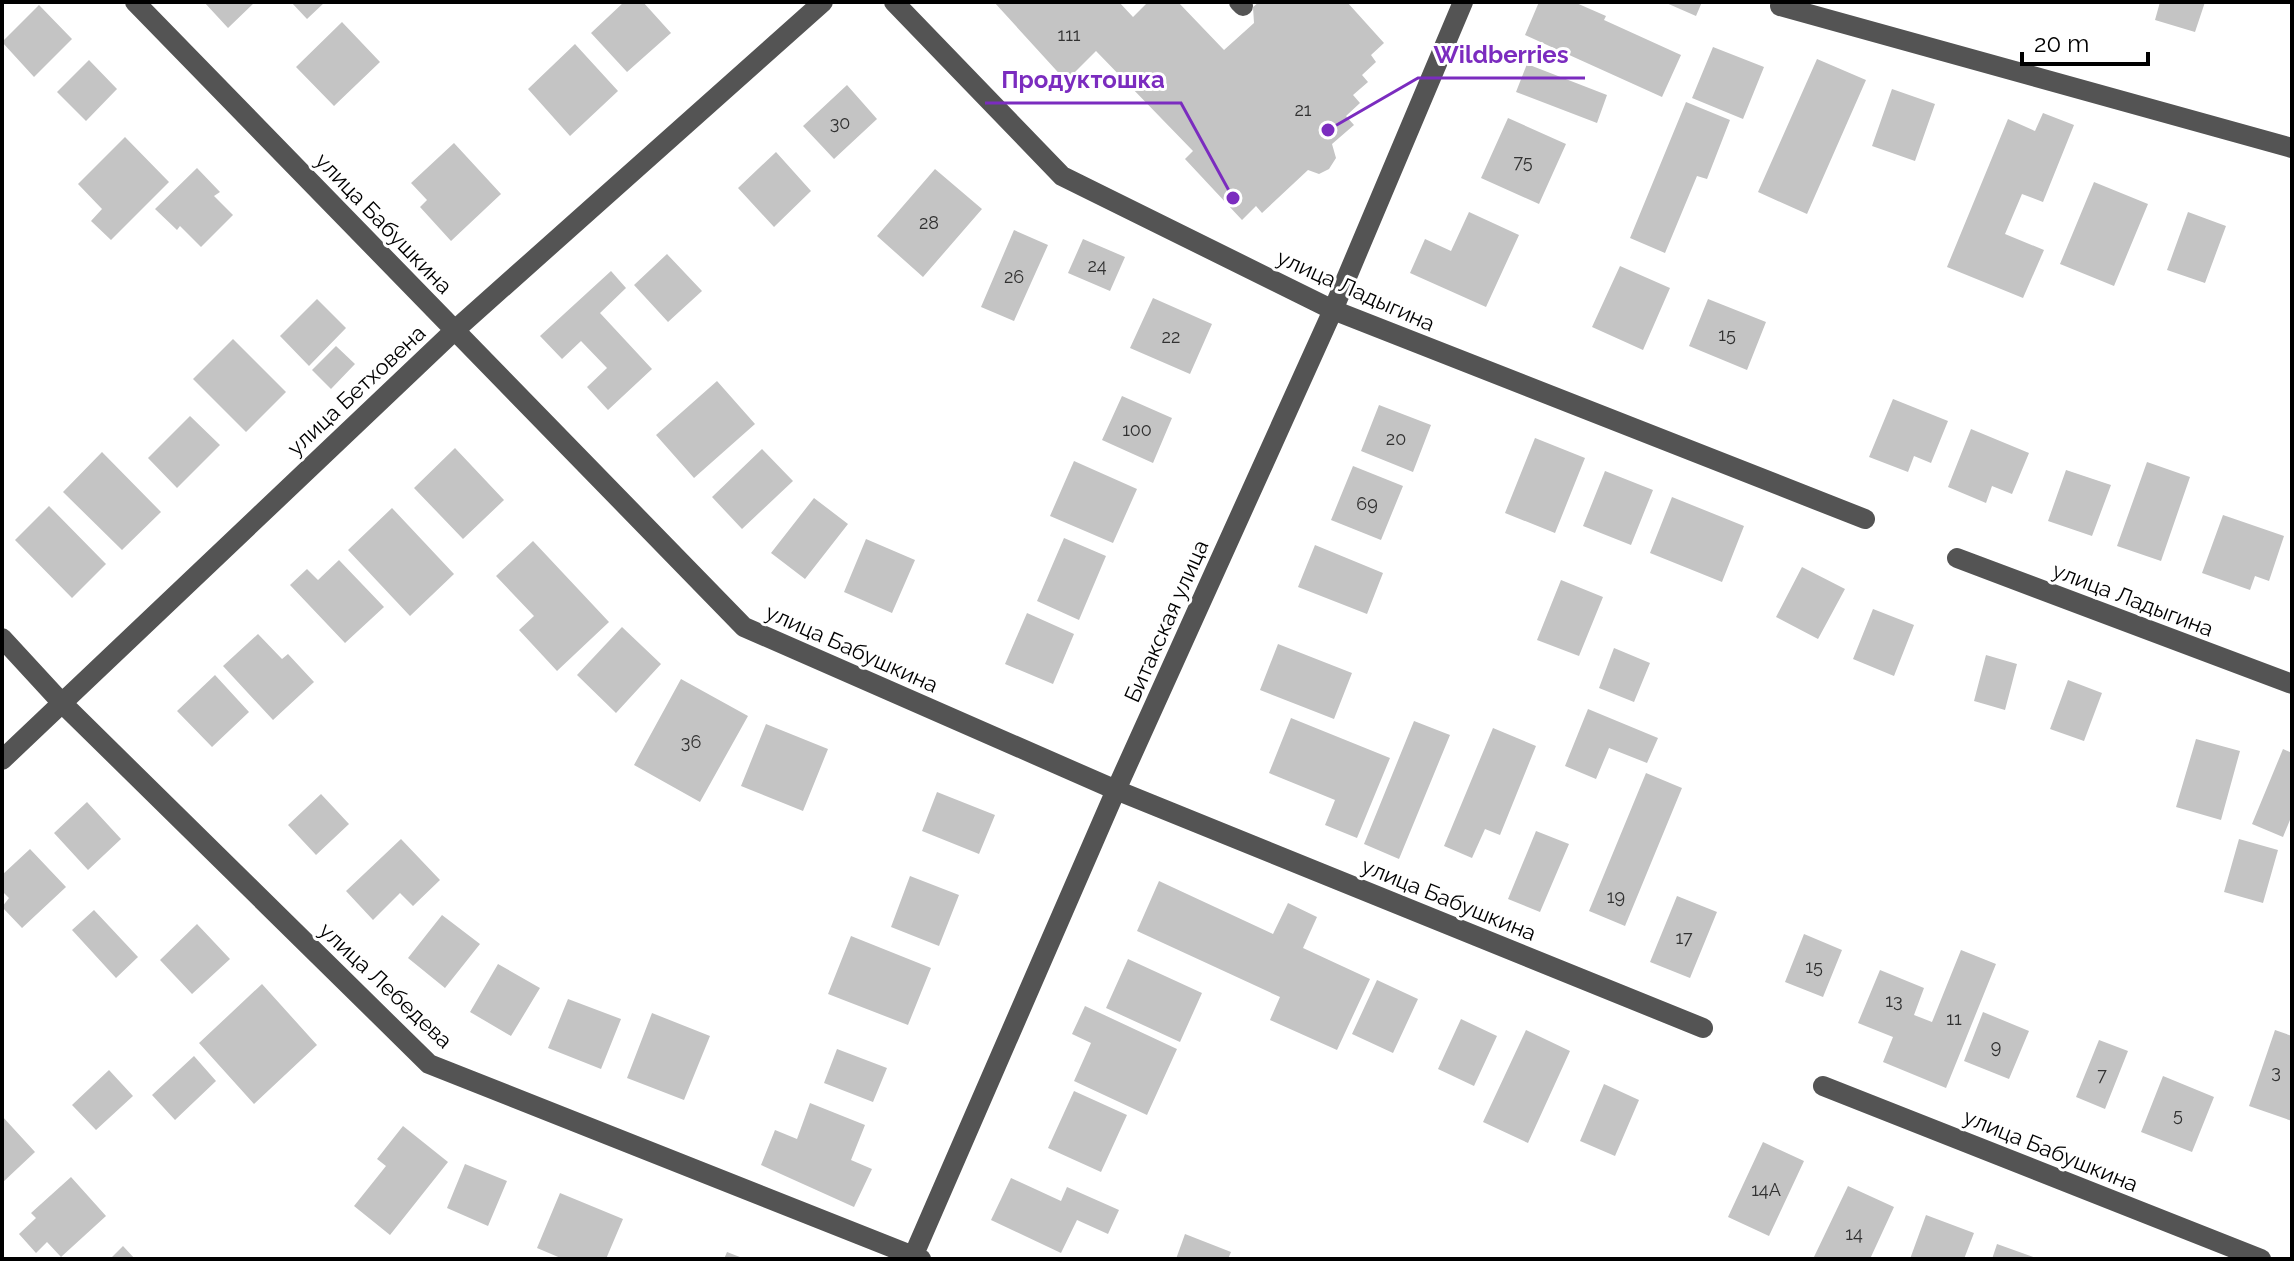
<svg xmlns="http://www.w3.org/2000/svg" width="2294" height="1261" font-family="Raleway,sans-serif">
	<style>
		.building { fill: #c4c4c4 }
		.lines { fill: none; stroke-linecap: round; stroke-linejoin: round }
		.minor { stroke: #545454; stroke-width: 20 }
		.labels { text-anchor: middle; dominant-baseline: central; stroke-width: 6; stroke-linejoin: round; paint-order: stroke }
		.number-label { font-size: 18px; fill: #313131 }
		.street-label { font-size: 22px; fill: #000; stroke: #fff }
		.leader { fill: none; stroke: #7b2cbf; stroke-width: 3 }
		.callout-dot { fill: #7b2cbf; stroke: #fff; stroke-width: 3 }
		.callout-label { font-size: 24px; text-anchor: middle; font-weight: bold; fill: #7b2cbf; stroke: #fff; stroke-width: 6; stroke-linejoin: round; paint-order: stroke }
	</style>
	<rect width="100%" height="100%" fill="#fff"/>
	<path class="building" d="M204,2H255L228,28Z
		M291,2H325L307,19Z
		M624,2H643L671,33L627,72L591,33Z
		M994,2H1119L1133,17L1148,2H1178L1224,50L1254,23L1253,7L1259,2H1347L1384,43L1371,55L1376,62L1362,75L1368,82L1353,95L1360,103L1346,116L1354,125L1332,144L1336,158L1329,169L1319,174L1308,170L1262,213L1256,206L1242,220L1185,159L1193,151L1096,51L1066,81Z
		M1539,2H1574L1606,16L1604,20L1681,55L1662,97L1525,35Z
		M1664,2H1702L1696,16Z
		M2160,2H2205L2195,32L2155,20Z
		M39,5L72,39L34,77L2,42Z
		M342,22L380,62L334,106L296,67Z
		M575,44L618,91L570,136L528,89Z
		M1713,47L1764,67L1743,119L1692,98Z
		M1817,59L1866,80L1807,214L1758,192Z
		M89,60L117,89L86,121L57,92Z
		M1527,64L1607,95L1597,123L1516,92Z
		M847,85L877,119L834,159L803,126Z
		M1892,89L1935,104L1915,161L1872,146Z
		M1686,102L1730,120L1707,179L1697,176L1665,253L1630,238Z
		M2043,113L2074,125L2043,202L2022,194L2005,234L2044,250L2023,298L1947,267L2008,119L2035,131Z
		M1508,118L1566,144L1539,204L1481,178Z
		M125,137L169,182L111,240L91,221L102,209L78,184Z
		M454,143L501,194L451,241L420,207L427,200L411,183Z
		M776,152L811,191L774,227L738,188Z
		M197,168L220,192L214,196L233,215L201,247L180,226L177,230L155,209Z
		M935,169L982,209L923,277L877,236Z
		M2094,182L2148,204L2114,286L2060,264Z
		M1469,212L1519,235L1486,307L1410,273L1425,239L1451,251Z
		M2188,212L2226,226L2205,283L2167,270Z
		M1014,230L1048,245L1014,321L981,307Z
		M1083,239L1125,257L1110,291L1068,273Z
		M667,254L702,291L668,322L634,285Z
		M1620,266L1670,288L1643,350L1592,327Z
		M611,271L626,288L600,313L652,369L608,410L587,387L607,368L581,341L562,359L540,336Z
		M1153,298L1212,324L1190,374L1130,348Z
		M317,299L346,328L309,366L280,336Z
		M1708,299L1766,322L1747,370L1689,346Z
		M233,339L286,392L246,432L193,379Z
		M336,346L355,364L331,389L312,370Z
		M717,381L755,424L694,478L656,435Z
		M1122,396L1172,418L1153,463L1102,440Z
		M1893,399L1948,421L1931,463L1914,456L1908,472L1869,457Z
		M1379,405L1431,425L1413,472L1361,451Z
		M190,416L220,445L177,488L148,458Z
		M1971,429L2029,453L2012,494L1992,486L1986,503L1948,487Z
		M1535,438L1585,458L1555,533L1505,513Z
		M455,448L504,500L463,539L414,488Z
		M762,449L793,481L742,529L712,497Z
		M102,452L161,512L122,550L63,492Z
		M1074,461L1137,489L1113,543L1050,516Z
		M2147,462L2190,477L2161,561L2117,546Z
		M1353,466L1403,486L1381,540L1331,520Z
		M2066,470L2111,485L2092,536L2048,521Z
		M1605,471L1653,490L1631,545L1583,526Z
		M1672,497L1744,526L1722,582L1650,553Z
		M814,498L848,524L805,579L771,553Z
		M49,506L106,564L72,598L15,540Z
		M392,508L454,574L410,616L348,550Z
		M2223,515L2284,536L2269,581L2255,576L2250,590L2202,573Z
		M1064,538L1106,556L1079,620L1037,601Z
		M866,539L915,560L892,613L844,592Z
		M533,541L609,622L557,671L519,630L534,616L496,576Z
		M1315,545L1383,573L1367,614L1298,587Z
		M339,560L384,607L345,643L290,585L307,569L318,580Z
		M1802,567L1845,589L1818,639L1776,617Z
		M1561,580L1603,597L1579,656L1537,640Z
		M1873,609L1914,625L1894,676L1853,659Z
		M1027,613L1074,634L1053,684L1005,664Z
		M622,627L661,664L616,713L577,675Z
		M258,634L282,659L288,654L314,682L273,720L223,666Z
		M1278,644L1352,673L1334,719L1260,690Z
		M1614,648L1650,663L1634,702L1599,688Z
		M1986,655L2017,664L2005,710L1974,701Z
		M215,675L249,712L212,747L177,711Z
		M681,679L748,716L700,802L634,765Z
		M2068,680L2102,693L2084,741L2050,729Z
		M1588,709L1658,738L1647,763L1609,748L1596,779L1565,766Z
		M1291,718L1390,758L1357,838L1325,825L1335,800L1269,773Z
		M1414,721L1450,735L1399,859L1364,844Z
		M766,724L828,749L803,811L741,786Z
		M1493,728L1536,746L1500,835L1485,829L1472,858L1444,846Z
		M2196,739L2240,751L2221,820L2176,807Z
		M2283,749L2292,753V815L2283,837L2252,824Z
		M1646,773L1682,788L1625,926L1589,911Z
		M937,792L995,815L979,854L922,831Z
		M321,794L349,824L316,855L288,825Z
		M87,802L121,839L88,870L54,833Z
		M1536,831L1569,844L1540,912L1508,899Z
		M401,839L440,880L413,906L400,893L373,920L346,891Z
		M2239,839L2278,850L2263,903L2224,892Z
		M30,849L66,887L22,928L2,907L9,898L2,891V875Z
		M910,876L959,895L939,946L891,927Z
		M1159,881L1273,934L1288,903L1317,917L1303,948L1370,979L1337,1050L1270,1020L1280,997L1137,931Z
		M1677,896L1717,912L1690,978L1650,962Z
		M94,910L138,957L116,978L72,930Z
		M442,915L480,944L445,988L408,958Z
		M197,924L230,959L192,994L160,960Z
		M1804,934L1842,950L1823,997L1785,982Z
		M851,936L931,968L908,1025L828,994Z
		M1961,950L1996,964L1946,1088L1883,1062L1893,1037L1858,1023L1880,970L1924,988L1914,1015L1932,1022Z
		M1128,959L1202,993L1180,1042L1106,1008Z
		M498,964L540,988L511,1036L470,1012Z
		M1377,980L1418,999L1393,1053L1352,1034Z
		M262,984L317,1045L254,1104L199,1043Z
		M568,999L621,1019L601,1069L548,1048Z
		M1085,1006L1177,1049L1147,1115L1074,1081L1091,1043L1072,1034Z
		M1983,1012L2029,1031L2009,1079L1964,1061Z
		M652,1013L710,1036L684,1100L627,1078Z
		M1461,1019L1497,1036L1474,1086L1438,1069Z
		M1526,1030L1570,1051L1528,1143L1483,1122Z
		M2275,1030L2292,1036V1121L2249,1106Z
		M2099,1040L2128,1051L2105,1109L2076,1097Z
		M837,1049L887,1068L873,1102L824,1083Z
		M194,1056L216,1081L175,1120L152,1095Z
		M109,1070L133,1096L96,1130L72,1105Z
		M2163,1076L2214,1097L2192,1152L2141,1132Z
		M1604,1084L1639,1100L1615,1156L1580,1141Z
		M1074,1091L1127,1115L1101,1172L1048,1148Z
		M810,1103L865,1125L851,1160L872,1169L854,1207L761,1165L775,1130L797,1139Z
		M2,1116L35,1152L2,1183Z
		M403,1126L448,1162L390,1235L354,1206L386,1166L377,1159Z
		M1763,1142L1804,1161L1769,1236L1728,1217Z
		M465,1164L507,1181L488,1226L447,1208Z
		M71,1177L106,1216L61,1257L47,1242L36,1253L19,1234L36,1218L31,1213Z
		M1011,1178L1061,1201L1067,1187L1119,1210L1108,1234L1077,1220L1061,1253L991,1220Z
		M1848,1186L1894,1207L1870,1259H1813Z
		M560,1193L623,1219L606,1259H563L537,1248Z
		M1926,1215L1974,1233L1964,1259H1910Z
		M1185,1234L1231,1252L1228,1259H1176Z
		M1997,1244L2039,1259H1992Z
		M123,1246L135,1259H110Z
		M727,1252L745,1259H724Z"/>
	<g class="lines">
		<path class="minor" d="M135,2L744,627L1116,790L1703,1028
			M894,2L1062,176L1333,310L1865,519
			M1239,2L1243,6
			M1780,6L2292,148
			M1957,558L2292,684
			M2,638L61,702L429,1064L921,1259
			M2,760L455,330L823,2
			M1823,1086L2261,1259
			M912,1259L1116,790L1333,310L1463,2"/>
	</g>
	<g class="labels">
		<g class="number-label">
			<text x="1069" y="34">111</text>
			<text x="1303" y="109">21</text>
			<text x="840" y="122">30</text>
			<text x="1523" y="161">75</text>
			<text x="929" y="222">28</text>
			<text x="1097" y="265">24</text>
			<text x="1014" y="276">26</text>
			<text x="1727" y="334">15</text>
			<text x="1171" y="336">22</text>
			<text x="1137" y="429">100</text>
			<text x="1396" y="438">20</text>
			<text x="1367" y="503">69</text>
			<text x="691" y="741">36</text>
			<text x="1616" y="896">19</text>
			<text x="1684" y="937">17</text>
			<text x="1814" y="966">15</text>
			<text x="1894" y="1000">13</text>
			<text x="1954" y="1018">11</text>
			<text x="1996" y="1046">9</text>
			<text x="2276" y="1071">3</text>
			<text x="2102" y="1074">7</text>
			<text x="2178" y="1114">5</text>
			<text x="1766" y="1189">14А</text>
			<text x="1854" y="1233">14</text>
		</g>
		<g class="street-label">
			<text transform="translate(384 223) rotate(46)">улица Бабушкина</text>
			<text transform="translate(1356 290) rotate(24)">улица Ладыгина</text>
			<text transform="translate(356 390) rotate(-43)">улица Бетховена</text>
			<text transform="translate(2133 599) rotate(21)">улица Ладыгина</text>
			<text transform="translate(1166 621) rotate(-66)">Битакская улица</text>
			<text transform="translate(852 648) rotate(24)">улица Бабушкина</text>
			<text transform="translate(1449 899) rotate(22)">улица Бабушкина</text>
			<text transform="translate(386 985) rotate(43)">улица Лебедева</text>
			<text transform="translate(2051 1150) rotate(22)">улица Бабушкина</text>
		</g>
	</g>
	<path class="leader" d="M1328 130L1418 78H1585M1233 198L1181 103H985"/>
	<g class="callout-dot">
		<circle cx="1328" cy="130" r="8"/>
		<circle cx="1233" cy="198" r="8"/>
	</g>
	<g class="callout-label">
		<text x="1501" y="63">Wildberries</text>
		<text x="1083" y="88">Продуктошка</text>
	</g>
	<rect width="2294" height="1261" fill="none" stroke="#000000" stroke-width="8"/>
	<path d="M2022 52v12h126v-12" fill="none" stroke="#000000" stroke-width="4"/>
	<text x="2034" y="52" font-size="24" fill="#000000" stroke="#ffffff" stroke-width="6" paint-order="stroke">20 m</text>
</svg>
